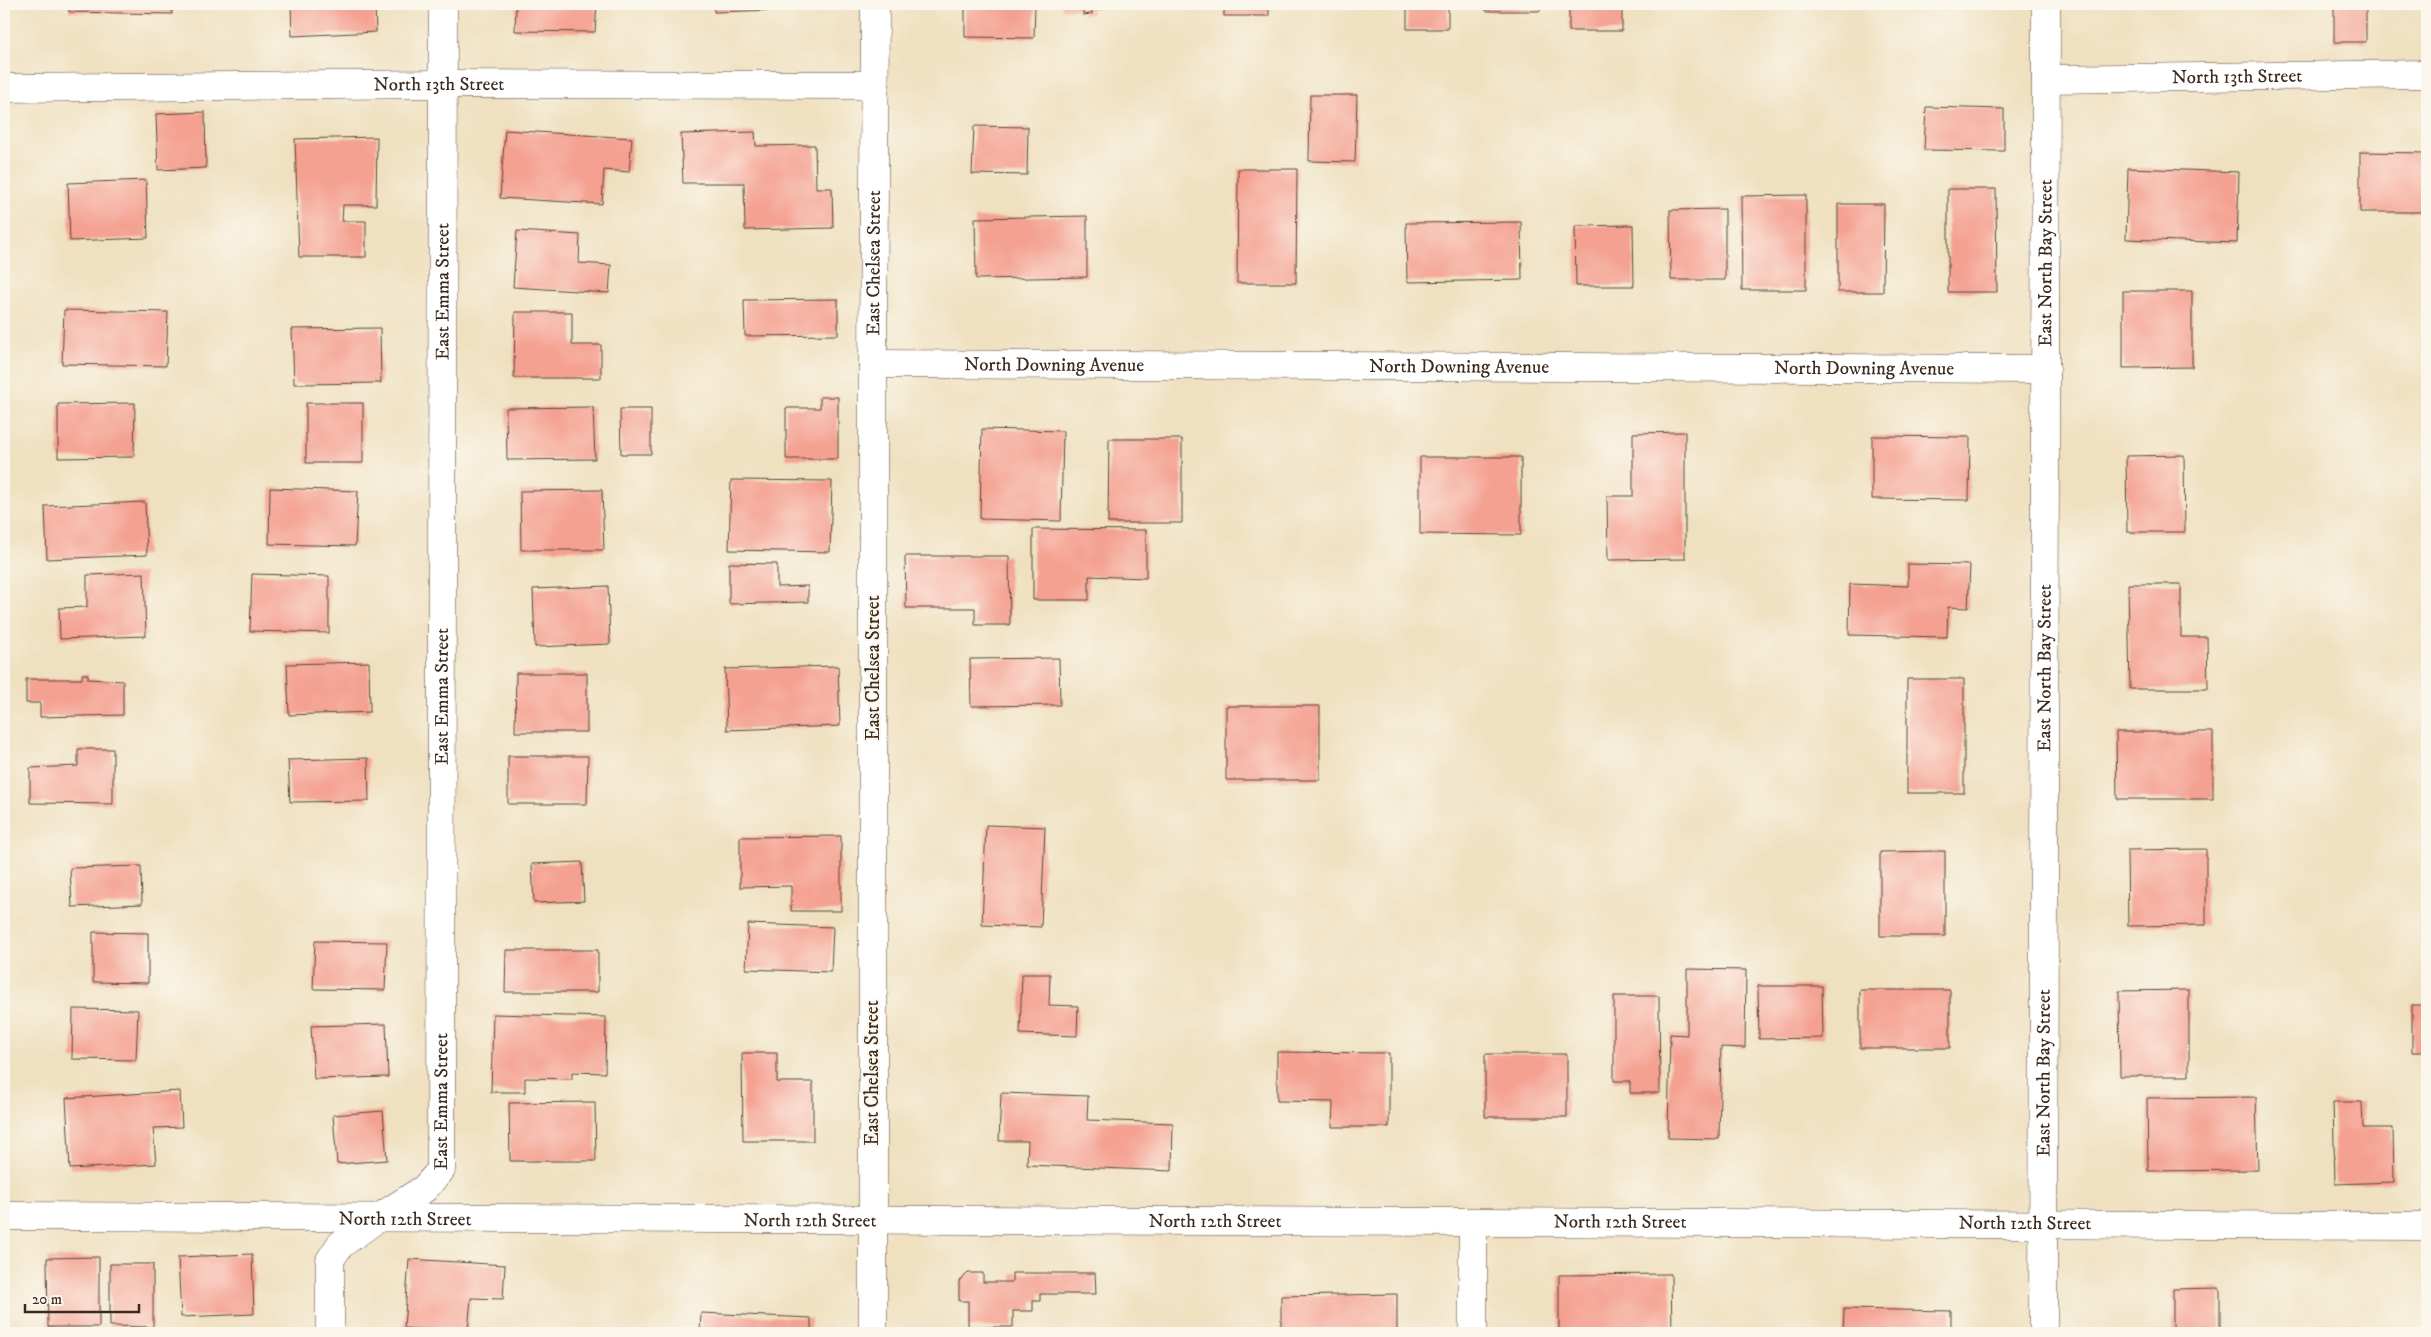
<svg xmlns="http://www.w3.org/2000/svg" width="2431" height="1337" font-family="'IM FELL DW Pica',serif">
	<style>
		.building { fill: #f4a192 }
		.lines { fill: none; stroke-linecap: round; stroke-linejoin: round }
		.minor-casing { stroke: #564536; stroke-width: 29 }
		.minor { stroke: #fff; stroke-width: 28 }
		.labels { text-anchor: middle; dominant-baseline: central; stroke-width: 4; stroke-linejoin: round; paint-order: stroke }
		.street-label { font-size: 19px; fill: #3b2a1e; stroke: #fbf7ec }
	</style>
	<rect width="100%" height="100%" fill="#fbf7ec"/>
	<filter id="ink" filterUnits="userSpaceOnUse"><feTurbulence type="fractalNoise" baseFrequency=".02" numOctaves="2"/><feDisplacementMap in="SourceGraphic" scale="10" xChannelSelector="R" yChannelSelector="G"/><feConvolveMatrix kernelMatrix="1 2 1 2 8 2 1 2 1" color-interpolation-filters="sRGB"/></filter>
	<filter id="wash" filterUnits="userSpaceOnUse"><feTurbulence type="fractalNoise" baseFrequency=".0096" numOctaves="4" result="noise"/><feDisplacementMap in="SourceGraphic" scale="20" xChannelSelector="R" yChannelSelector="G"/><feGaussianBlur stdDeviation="1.12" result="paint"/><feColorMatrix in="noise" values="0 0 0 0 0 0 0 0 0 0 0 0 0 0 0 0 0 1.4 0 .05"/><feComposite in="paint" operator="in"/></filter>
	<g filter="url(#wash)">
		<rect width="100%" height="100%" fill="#efe0c0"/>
		<g id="blocks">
			<path class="building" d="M69,4H172V14L69,12Z
				M291,4H375L376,32L292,36Z
				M516,4H597L595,32L515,31Z
				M714,4H809V9L714,12Z
				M965,4H1035L1034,38L965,37Z
				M1062,4H1104V9H1092V14L1083,15V9H1062Z
				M1224,4H1269V16H1224Z
				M1407,4H1448V29H1407Z
				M1486,4H1540V11H1486Z
				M1569,4H1622V31H1569Z
				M2334,4H2366V42H2334Z
				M1310,95H1357L1355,162L1309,161Z
				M1926,107L2004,109V151L1924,150Z
				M205,112L206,168L158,170L156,114Z
				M974,126L1028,127L1027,175L972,174Z
				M505,130L632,138L629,172L604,170L602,204L500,198Z
				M755,132L756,146L815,145L816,188H832L833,228L745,230L744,183H683L681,134Z
				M377,137L376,205H343L342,221H366V257H299L295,139Z
				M2360,152L2427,153V212H2360Z
				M2128,168L2239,172L2237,243L2126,239Z
				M1238,169H1297L1296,283H1237Z
				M146,180L148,238L70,241L68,183Z
				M1948,189H1996L1997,292H1948Z
				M1806,195V290H1742L1741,196Z
				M1838,204H1884L1883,292H1838Z
				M1725,209V280H1671L1670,210Z
				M1087,216V277L976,279L975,218Z
				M1521,222L1522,280L1407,282L1406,223Z
				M1633,225L1634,286H1576L1575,226Z
				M517,231L580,235L579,263L611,265L609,293L513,287Z
				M2123,291H2192V367L2123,368Z
				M838,299V335L745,336L744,300Z
				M64,310L168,312L166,366L62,364Z
				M515,312H572V345H601V378H514Z
				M380,328L381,383L294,384L292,329Z
				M820,397H838V459H786V408H820Z
				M135,403L134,457L58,458V404Z
				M306,403H363V463H306Z
				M593,407L595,459L507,460L506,408Z
				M620,409H651V454H621Z
				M982,429L1063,431L1061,521L980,519Z
				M1685,432V559L1608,560L1607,496H1633V433Z
				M1872,436L1970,437L1969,500L1872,499Z
				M1109,439H1182V523H1108Z
				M2184,455L2185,532H2127L2126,456Z
				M1420,457H1521V535L1420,534Z
				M731,480L832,481L830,552L729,550Z
				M270,488L358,491L355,546L269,544Z
				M602,490L604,550H521L520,491Z
				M145,502L147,555L47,559L45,506Z
				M1033,529L1146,530V578L1089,576V600H1033Z
				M905,556H1009L1010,625H975V608H906Z
				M729,563L777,564V587L808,586V602L729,604Z
				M1908,564L1970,565L1968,608L1948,607L1947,637L1849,635L1850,584L1908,586Z
				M144,573L146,636L60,639L59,608L87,607V575Z
				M252,574L329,576V633L250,631Z
				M2128,584H2181V637H2207L2208,689H2130Z
				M608,586L610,644L535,647L533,589Z
				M1059,658L1060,705L971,706L970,659Z
				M369,662L370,712L289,715L287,664Z
				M838,666L840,726L727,730L725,669Z
				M516,673H587V732H515Z
				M82,674H88V679L123,681V715L40,717V703H26V679H82Z
				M1907,679H1964V793H1907Z
				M1226,706H1320V780H1226Z
				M2116,732H2213V799H2117Z
				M78,749H113V804L30,803V768L78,766Z
				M508,756H588L587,804H508Z
				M368,758L369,801L290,802L288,760Z
				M986,825L1045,827L1041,927L982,925Z
				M841,836V911H791V886L740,887V837Z
				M2206,849V925L2128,926L2127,850Z
				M1945,851V936H1880V852Z
				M582,862L584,901L534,903L532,864Z
				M141,866L142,904L72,907L70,868Z
				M748,924L833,927L831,972L746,969Z
				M93,932L148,933V983L93,982Z
				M315,941L387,942L385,990L313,989Z
				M506,950H598V992H505Z
				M1687,969L1746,970L1745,1048L1721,1047L1719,1139L1668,1138L1670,1034L1687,1035Z
				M1022,974H1050L1049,1005L1078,1006L1077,1036L1020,1034Z
				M1758,986H1822L1823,1038L1759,1039Z
				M1860,990H1950V1048H1860Z
				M2189,990V1076H2120L2119,991Z
				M1614,996H1659L1660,1093H1630V1081H1614Z
				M2412,1005H2427V1052H2412Z
				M73,1009L138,1010L136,1060L72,1059Z
				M493,1014L606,1017L605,1073L572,1072V1079L525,1078V1092H491Z
				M386,1024L388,1077L314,1079L311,1026Z
				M1277,1052L1389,1053V1127H1332L1333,1102L1277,1101Z
				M742,1053H777V1082H813V1141H743Z
				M1485,1054H1567V1117H1485Z
				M180,1091L182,1127L153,1128L156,1164L70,1169L66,1098Z
				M1001,1093L1088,1096L1087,1120L1173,1123L1172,1171L1027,1165L1028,1141H999Z
				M2256,1097L2258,1170L2148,1171L2147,1098Z
				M595,1102L596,1161H510L509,1103Z
				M2333,1102H2362L2363,1128H2393L2394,1182L2335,1184Z
				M383,1111L387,1160L337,1164L333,1115Z
				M252,1254L254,1314L181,1317L178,1257Z
				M99,1257V1327H48L47,1258Z
				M409,1259L505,1265L503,1299L471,1298L468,1332L404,1328Z
				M110,1264H153V1327L110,1326Z
				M968,1273H983V1282H1012V1273H1095L1096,1294H1040V1301H1033V1311H1013V1327H968V1301H959V1282Z
				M1671,1274L1672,1333H1559V1275Z
				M2220,1288V1333H2173V1289Z
				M1397,1294V1333H1281V1296Z
				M1844,1309L1951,1311V1333H1843Z
				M701,1313L811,1318V1333H700Z"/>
		</g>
	</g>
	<g filter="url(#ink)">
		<use href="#blocks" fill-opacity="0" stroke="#564536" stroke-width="1"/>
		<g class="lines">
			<g class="minor-casing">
				<g id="minor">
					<path id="s1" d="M2046,79L2427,74"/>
					<path id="s2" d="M4,88L443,84L875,85"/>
					<path id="s3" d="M873,364L2046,369"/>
					<path id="s4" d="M4,1216C812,1224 1619,1218 2427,1226"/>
					<path id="s5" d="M330,1333V1260L340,1245L375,1220L424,1189L441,1170L443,4"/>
					<path id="s6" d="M873,1333V364L875,4"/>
					<path d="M1473,1333V1223"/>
					<path id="s7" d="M2043,1333L2046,4"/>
				</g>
			</g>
			<use href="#minor" class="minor"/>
		</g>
	</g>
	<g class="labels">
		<g class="street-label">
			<text stroke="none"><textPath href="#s1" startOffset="191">North 13th Street</textPath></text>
			<text stroke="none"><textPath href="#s2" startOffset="435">North 13th Street</textPath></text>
			<text stroke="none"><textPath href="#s6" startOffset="1070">East Chelsea Street</textPath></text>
			<text stroke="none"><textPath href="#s7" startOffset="1070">East North Bay Street</textPath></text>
			<text stroke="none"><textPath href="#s5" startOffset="1096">East Emma Street</textPath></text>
			<text stroke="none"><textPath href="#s3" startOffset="181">North Downing Avenue</textPath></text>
			<text stroke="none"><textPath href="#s3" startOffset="586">North Downing Avenue</textPath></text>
			<text stroke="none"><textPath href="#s3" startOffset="991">North Downing Avenue</textPath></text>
			<text transform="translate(873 668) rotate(-90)">East Chelsea Street</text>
			<text stroke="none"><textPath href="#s7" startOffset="665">East North Bay Street</textPath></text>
			<text stroke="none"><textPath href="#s5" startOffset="691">East Emma Street</textPath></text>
			<text transform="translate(872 1073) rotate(-90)">East Chelsea Street</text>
			<text stroke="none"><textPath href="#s7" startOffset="260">East North Bay Street</textPath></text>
			<text stroke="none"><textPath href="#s5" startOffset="286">East Emma Street</textPath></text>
			<text stroke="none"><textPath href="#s4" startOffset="401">North 12th Street</textPath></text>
			<text stroke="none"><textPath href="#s4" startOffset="806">North 12th Street</textPath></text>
			<text stroke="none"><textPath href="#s4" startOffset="1211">North 12th Street</textPath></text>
			<text stroke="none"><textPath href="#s4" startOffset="1616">North 12th Street</textPath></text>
			<text stroke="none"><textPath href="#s4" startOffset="2021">North 12th Street</textPath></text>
		</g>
	</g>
	<rect width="2431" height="1337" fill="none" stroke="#fbf7ec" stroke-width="20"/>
	<path d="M25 1304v8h114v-8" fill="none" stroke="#3b2a1e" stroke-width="2.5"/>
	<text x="32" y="1304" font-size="15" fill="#3b2a1e" stroke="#fbf7ec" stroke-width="4" paint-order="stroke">20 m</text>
</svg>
